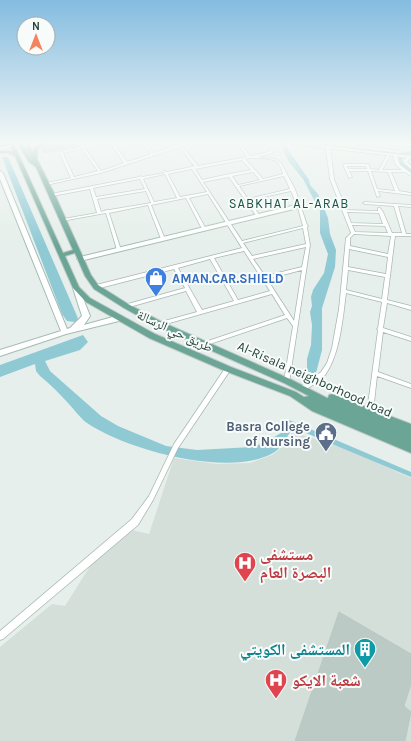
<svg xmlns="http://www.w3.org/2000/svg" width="411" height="741" font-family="Karla,'Noto Naskh Arabic',sans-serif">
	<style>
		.built { fill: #d4dfda }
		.water { fill: #8ec9d4 }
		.building { fill: #bbcac4; stroke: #b8c9c2 }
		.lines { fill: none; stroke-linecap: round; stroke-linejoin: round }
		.street-casing { stroke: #a8b8b2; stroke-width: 1.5 }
		.secondary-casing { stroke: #a4bbb3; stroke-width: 2 }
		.primary-casing { stroke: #c2cac8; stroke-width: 2 }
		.street { fill: #fff; fill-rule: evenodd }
		.secondary { fill: #fff; fill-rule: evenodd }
		.primary { fill: #6aa596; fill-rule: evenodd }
		.labels { text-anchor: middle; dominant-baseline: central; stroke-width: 4; stroke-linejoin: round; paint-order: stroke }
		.far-quarter-label { font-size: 13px; letter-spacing: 1px; fill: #1f5548; stroke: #f7fbf9 }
		.shop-label { font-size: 13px; font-weight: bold; fill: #366cbe; stroke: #f7fbf9; text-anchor: start }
		.street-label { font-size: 13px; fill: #24423a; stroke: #f7fbf9 }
		.service-label { font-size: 13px; font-weight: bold; fill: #4e5e75; stroke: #f7fbf9; text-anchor: end }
		.near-health-label { font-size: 16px; font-weight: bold; fill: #be3a42; stroke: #f7fbf9; text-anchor: start }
		.near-culture-label { font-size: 16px; font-weight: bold; fill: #0d838f; stroke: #f7fbf9; text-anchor: end }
	</style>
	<rect width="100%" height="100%" fill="#e6efeb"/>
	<path class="built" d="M294,428L305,436L344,448L411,478V741H0V647L52,604L65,606L92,563L132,530L149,534L174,458L216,464L250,463L272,455L285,445Z"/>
	<path class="water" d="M295,142L401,153L411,151V155H404L402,161L411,170V173L399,164L398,159L401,154Z
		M281,145H285L309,180L310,185L318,194L328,218L330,234L336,250L335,267L322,308V350L316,373H312L307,371V359L311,345L312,325L310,312L312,306L311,297L313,290L324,273L328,254L320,233V211L303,179L289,162Z
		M2,157H8L77,316L78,319L75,322L67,321L62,314Z
		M83,335L88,342L80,350L45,361L50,371L101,416L118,426L166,446L197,450L252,447L264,443L281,433L289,420L411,472V477L294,428C286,435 284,447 273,453C229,478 127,450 87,423C80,418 74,409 68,403C59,393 50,384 40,376L36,371L35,364L0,377V365Z"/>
	<path class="building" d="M47,142H75L77,146L44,153L41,148Z
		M339,612L411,654V684L404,706L411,712L405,741H295Z"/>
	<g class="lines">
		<g class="street-casing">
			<path id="street" d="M78,142H81L84,146L103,142H113L127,162L151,154L142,142H145L154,153C167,149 179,142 192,142L182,146L198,166L247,157L236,142H239L250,156L265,153L270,151L272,142H275L272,153L258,157L275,159L281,163L295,189L307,225L308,226L307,227L310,245L289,383H285L284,381L293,326L287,318L204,346L201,344L202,343L285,315L272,294L159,326L156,324L157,323L197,312L186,291L126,308L124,306V305L185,288L174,269L96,289L94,288V286L96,285L242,248L208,194L189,198L206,229L204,230L202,229L186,198L151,205L165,239L163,240L161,239L148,205L109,213L121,250L119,251L117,250L106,213L62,221L61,220L63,219L97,213L90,189L52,196H51V194L139,177L141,176L142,177L164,173V171H165L167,172L191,167L192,166L195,167L180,147L101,173L46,185V183L71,178L59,152L81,147ZM110,143L124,163L101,171L85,148ZM82,149L98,171L74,177L63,153ZM250,158C258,159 270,157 277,162C280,165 282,170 283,174L263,179L245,159ZM242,160L251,170L229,174L202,180L195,169ZM192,169L207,192L180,197L168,174ZM253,172L260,180L238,185L232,176ZM165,174L177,198L154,202L143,179ZM284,176L290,189L248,199L239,186ZM229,177L257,217H258L260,216L249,200L291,191L298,208L303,226L242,241L203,182ZM140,179L145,189L96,197L93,188ZM146,191L151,203L109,210H107L101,212L97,199ZM303,228L306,244L252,256L243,243ZM306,247L302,267L265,276L253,259ZM244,251L270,291L238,300L214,258ZM210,259L234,301L202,310L178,268ZM302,270L294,321L267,279Z
				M195,142H198L199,144L217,142H231L198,146Z
				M316,142H327L400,151L402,152L400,153Z
				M396,142H401L411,145V147Z
				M328,147L330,148L334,179L346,210L378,211V208H380L383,212L392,233H402L394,206L365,204L363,203L365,202L411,205V207L398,206L406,234H411V236H395L387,300L411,306V310L387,303L383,328L411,337V341L383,332L378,372L411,384V388L377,376L373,412L372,414L370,415L368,414L367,412L378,330L377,329L378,328L382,302L346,293C343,317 340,355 325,375C321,381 312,385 305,390H301L300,388L301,386L321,372L327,363L332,348L339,309L346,238L351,233L330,179L326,148ZM347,212L379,213L383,224L351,223ZM352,225L385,226L388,233L355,232ZM354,234L391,236L388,254L350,246V238ZM349,249L388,257L386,274L348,267ZM348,270L385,277L382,299L346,290Z
				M387,155L390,156L382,170H402L396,165L393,156L395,155L397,156L400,165L411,173V176L405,172H391L399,191L411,193V195L378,191L380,196L377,197L368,171H349L352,177L349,178L343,165L345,164H367L369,165L370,169L379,170ZM347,166H366L367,169H348ZM371,171L388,172L395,191L377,189Z
				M407,157L410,158L407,162L411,166V169L403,162Z
				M226,367H230L231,369L178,448L153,500L138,525L3,639L0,640V631L132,519L149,496L174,444Z"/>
		</g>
		<g class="secondary-casing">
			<path id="secondary" d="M24,142H34L0,150V148Z
				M277,142H293L411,156V158Z
				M0,171L3,173L67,329L70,328L82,316L73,288L76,286L79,288L90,316L84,325L120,315L124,318L123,320L66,334L0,356V350L61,331L0,179Z
				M300,204L303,206L302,207L80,261L77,259L80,257Z"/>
		</g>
		<g class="primary-casing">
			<path id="primary" d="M9,142H20L25,148L32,160L24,142H28L33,152L34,147L41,142H46L38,149L37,159L55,195L91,275L98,285L128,304L162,322L290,379L327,398H328L329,395L332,394L411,424V453L312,411L290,396L225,371L149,338L86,302L73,288L15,156L8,153H0V151H9L13,152L10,145L0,147V145ZM14,144H16L19,146L29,162L36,167L73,250L63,253ZM75,253L85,276L94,289L124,308L156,326L284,383L309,396L304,397L296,392L231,367L155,334L90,298L79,287L65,256Z"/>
		</g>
		<use href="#street" class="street"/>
		<use href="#secondary" class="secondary"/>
		<use href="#primary" class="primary"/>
	</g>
	<linearGradient id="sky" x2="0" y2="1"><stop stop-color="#84bce0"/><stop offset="0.58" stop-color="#f4f8f6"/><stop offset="1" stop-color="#f4f8f6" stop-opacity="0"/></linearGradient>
	<rect width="411" height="246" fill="url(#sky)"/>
	<defs>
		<g id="shop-pin" transform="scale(1.15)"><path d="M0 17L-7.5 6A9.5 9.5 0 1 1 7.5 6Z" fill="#3f7fe0" stroke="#f7fbf9"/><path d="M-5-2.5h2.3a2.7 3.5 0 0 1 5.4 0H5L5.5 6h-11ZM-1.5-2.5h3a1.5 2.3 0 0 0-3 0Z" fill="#fff"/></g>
		<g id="civic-pin" transform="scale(1.15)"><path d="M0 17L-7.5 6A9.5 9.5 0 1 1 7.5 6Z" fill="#5c6f8a" stroke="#f7fbf9"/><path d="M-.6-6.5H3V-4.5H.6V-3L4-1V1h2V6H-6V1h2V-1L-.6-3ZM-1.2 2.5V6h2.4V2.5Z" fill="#fff"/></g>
		<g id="hospital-pin" transform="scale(1.15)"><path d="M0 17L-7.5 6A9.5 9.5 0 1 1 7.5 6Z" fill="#e0444e" stroke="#f7fbf9"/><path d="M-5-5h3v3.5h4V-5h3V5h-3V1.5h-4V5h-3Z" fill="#fff"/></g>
		<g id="building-pin" transform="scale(1.15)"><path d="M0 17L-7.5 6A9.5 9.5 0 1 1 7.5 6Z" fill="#0f9aa8" stroke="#f7fbf9"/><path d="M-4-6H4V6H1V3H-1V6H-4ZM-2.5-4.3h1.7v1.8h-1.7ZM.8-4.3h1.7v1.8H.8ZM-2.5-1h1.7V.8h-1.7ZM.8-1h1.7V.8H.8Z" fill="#fff"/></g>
	</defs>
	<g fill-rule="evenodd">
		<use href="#shop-pin" x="156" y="278"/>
		<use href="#civic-pin" x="326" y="433"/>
		<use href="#hospital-pin" x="245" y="563"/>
		<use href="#building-pin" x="365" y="649"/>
		<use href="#hospital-pin" x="276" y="680"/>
	</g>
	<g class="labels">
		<g class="far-quarter-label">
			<text x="289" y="203">SABKHAT AL-ARAB</text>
		</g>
		<g class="shop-label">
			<text x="172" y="278">AMAN.CAR.SHIELD</text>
		</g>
		<g class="street-label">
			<text transform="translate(175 331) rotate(25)">طريق حي الرسالة</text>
			<text transform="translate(315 379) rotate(24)">Al-Risala neighborhood road</text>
		</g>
		<g class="service-label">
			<text x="310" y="426">Basra College<tspan x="310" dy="15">of Nursing</tspan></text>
		</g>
		<g class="near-health-label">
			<text x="260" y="554">مستشفى<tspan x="260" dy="18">البصرة العام</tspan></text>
			<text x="292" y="680">شعبة الايكو</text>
		</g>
		<g class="near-culture-label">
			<text x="350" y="649">المستشفى الكويتي</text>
		</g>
	</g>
	<g transform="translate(36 36)"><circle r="19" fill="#f7fbf9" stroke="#a3b1ad"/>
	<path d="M0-3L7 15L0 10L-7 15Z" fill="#f4845f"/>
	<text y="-6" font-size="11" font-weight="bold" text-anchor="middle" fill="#24423a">N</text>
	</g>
</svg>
